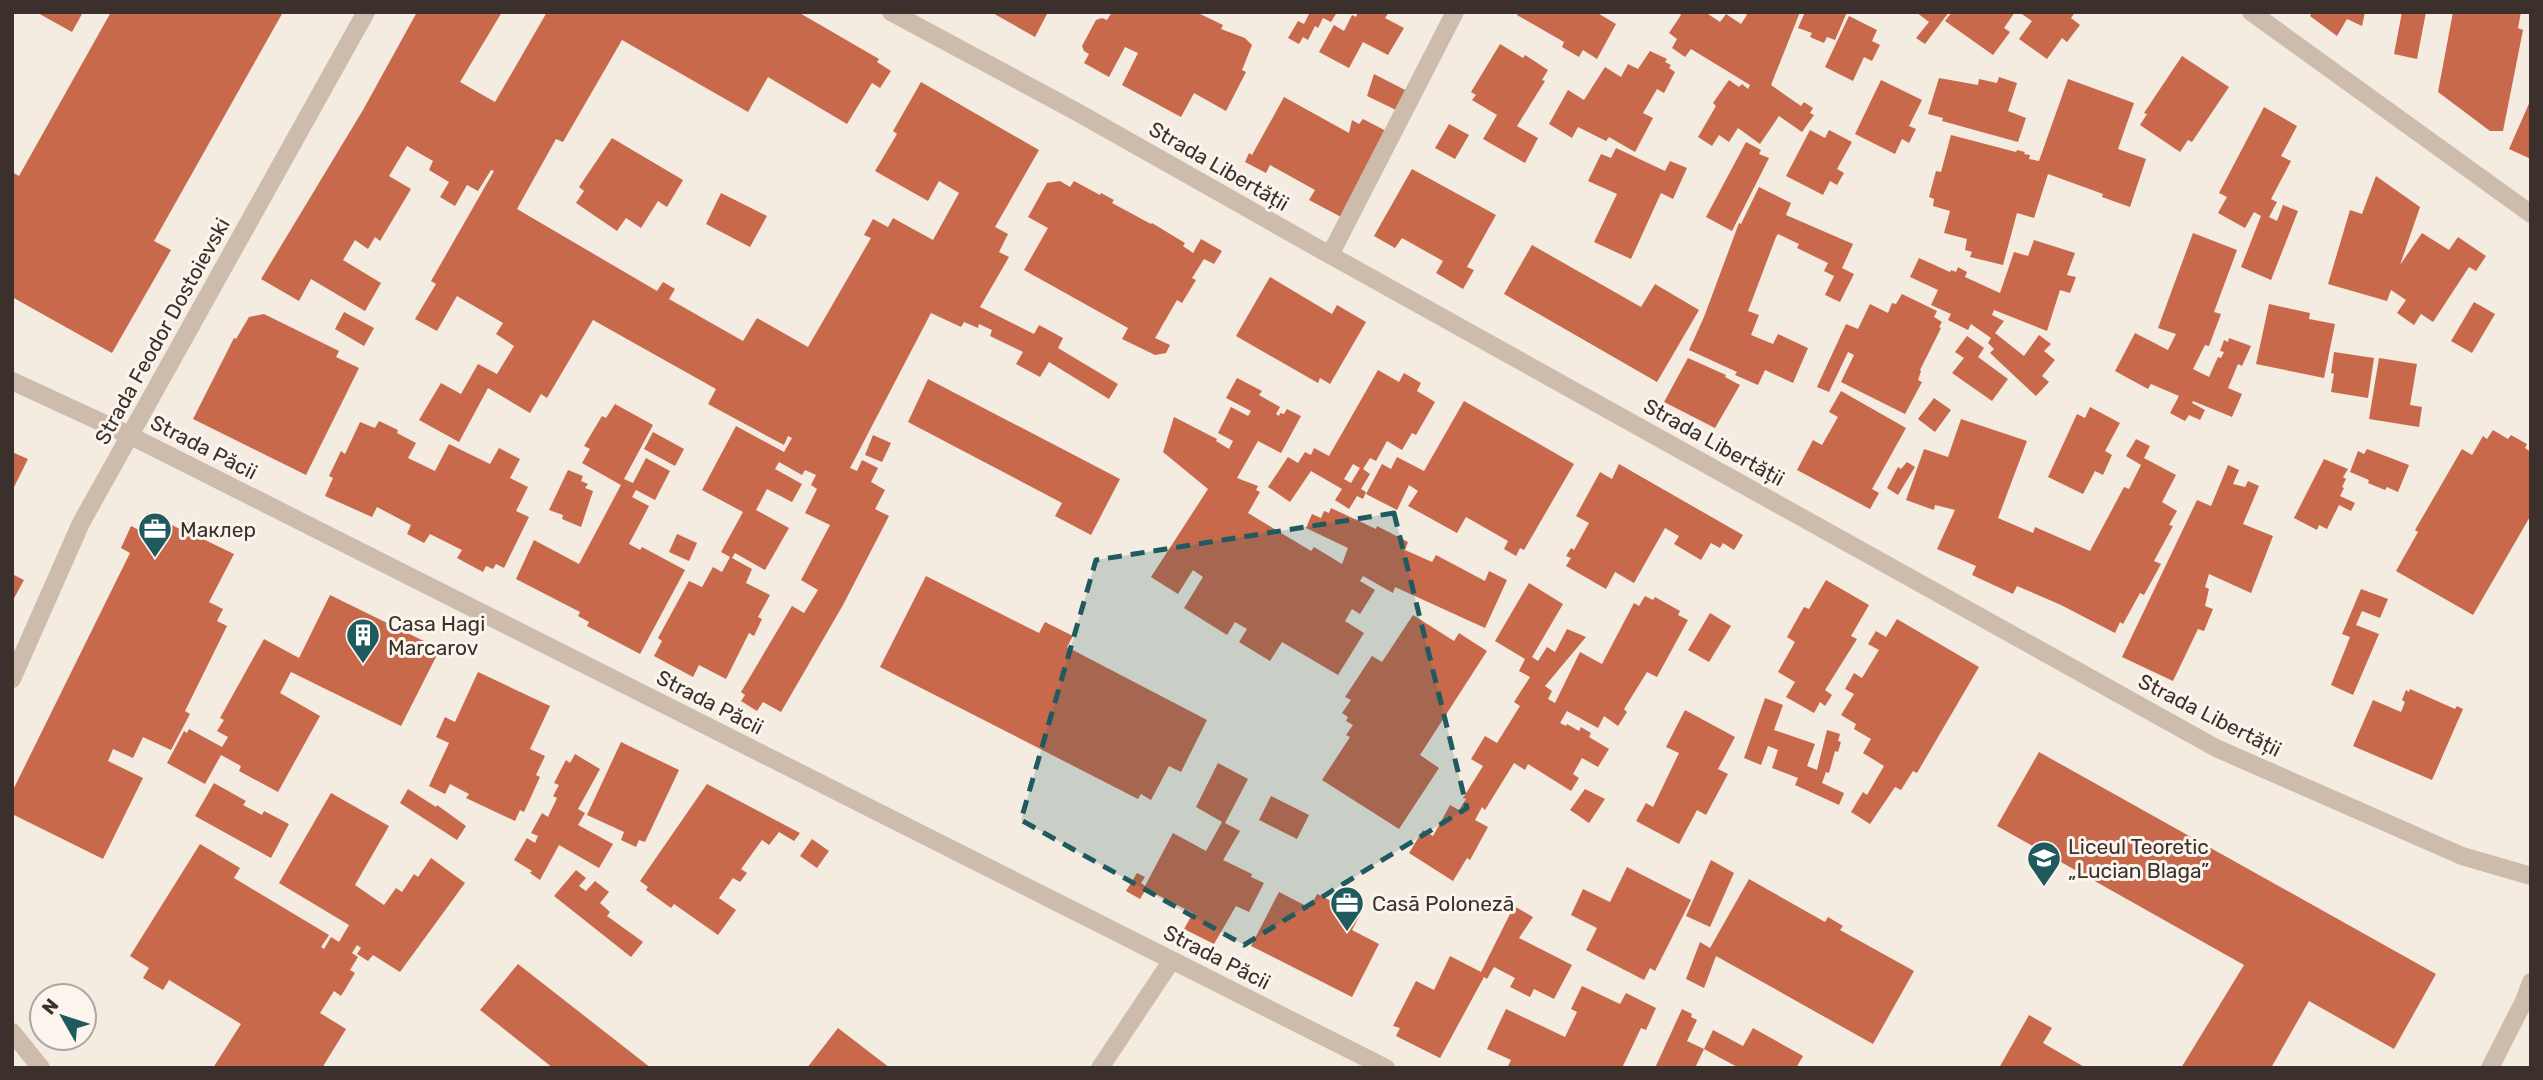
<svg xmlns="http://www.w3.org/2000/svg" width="2543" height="1080" font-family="Rubik,sans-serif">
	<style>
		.building { fill: #c8694b; fill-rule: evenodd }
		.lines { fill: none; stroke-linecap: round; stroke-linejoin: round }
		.minor { stroke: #cdbbac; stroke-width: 18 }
		.marked { fill: #1f5a5e; fill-opacity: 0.2; stroke: #1f5a5e; stroke-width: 5; stroke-dasharray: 14 9; stroke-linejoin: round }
		.labels { text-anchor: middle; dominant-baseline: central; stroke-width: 6; stroke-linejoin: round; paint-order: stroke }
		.street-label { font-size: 21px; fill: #3b302b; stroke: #fbf5ee }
		.poi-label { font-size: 21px; fill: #3b302b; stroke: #fbf5ee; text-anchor: start }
	</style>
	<rect width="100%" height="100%" fill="#f4ebe1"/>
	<path class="building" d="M36,12H83L72,32Z
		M111,12H283L154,241L171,250L112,353L12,297V172L19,176Z
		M417,12H502L460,82L495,102L547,12H798L879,59L877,62L891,71L880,88L872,83L847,124L768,77L748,112L622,40L563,142L556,139L517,209L657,291L663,282L675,289L669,299L743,341L757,318L808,347L871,238L864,235L873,219L888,227L893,218L933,240L959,193L939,181L928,201L875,171L897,134L893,131L921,82L1039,150L995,227L1008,234L999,252L1009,257L980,307L1034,334L1039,325L1063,338L1058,348L1118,384L1109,399L1049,362L1040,377L1016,364L1023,352L990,336L992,330L979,324L978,328L964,322L961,327L931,313L850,468L857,471L862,460L878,468L871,482L885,490L875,509L889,516L843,605L781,712L763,702L757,711L741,701L745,695L741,692L792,606L804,613L818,590L801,580L830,525L805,513L817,489L811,485L816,475L805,470L802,475L779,462L775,469L802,484L792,502L767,489L756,510L789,528L765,570L735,553L732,558L752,569L746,583L770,595L758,617L762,619L754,636L749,633L726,679L699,665L693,677L654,656L662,641L658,638L689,581L702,587L713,567L722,572L730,557L721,552L743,512L702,490L736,426L784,452L792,438L788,436L784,445L708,404L716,389L593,320L547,398L541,394L530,413L488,388L459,442L419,420L441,383L461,394L478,364L497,374L514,346L496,334L503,323L457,296L437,331L415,319L436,284L431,281L494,171L491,170L478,191L467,185L455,206L440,197L449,182L429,170L433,161L407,146L389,176L411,189L380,241L375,237L368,249L355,240L343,260L381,283L365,311L311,279L299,301L261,279L363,110Z
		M991,12H1048L1035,37Z
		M1112,12H1196L1223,25L1221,29L1245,38L1252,45L1242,70L1246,72L1226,111L1194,93L1181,117L1122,85L1138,53L1125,47L1109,77L1084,63L1089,54L1084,51L1082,46L1096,20L1102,18L1107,20Z
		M1310,12H1337L1331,22L1323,18L1318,28L1315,26L1308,40L1303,37L1299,44L1288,38L1298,21L1304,24Z
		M1358,12H1389L1385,18L1404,28L1388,55L1363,42L1349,68L1319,52L1334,25L1344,31L1352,15L1356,17Z
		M1519,12H1596L1616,24L1597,59L1583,50L1579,57L1562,47L1564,42L1517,15Z
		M1677,12H1709L1708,14L1720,22L1726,14L1741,24L1747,15L1743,12H1800L1771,85L1801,106L1804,102L1813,108L1810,113L1814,115L1802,132L1779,116L1760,144L1738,128L1729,142L1719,135L1712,146L1698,137L1716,106L1713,103L1729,80L1739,87L1742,84L1748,89L1750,85L1691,49L1685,57L1672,48L1677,39L1669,33L1681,15Z
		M1805,12H1847L1835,40L1827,37L1824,43L1810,37L1812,33L1798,28Z
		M1916,12H1949L1925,44L1916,38L1929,22Z
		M1952,12H2015L2004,28L2010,32L1993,55L1945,21Z
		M2019,12H2075L2071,18L2080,25L2067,42L2062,38L2047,59L2019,39L2032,21Z
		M2312,12H2365L2362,26L2347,19L2337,36L2310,16Z
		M2402,12H2426L2417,59L2394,54Z
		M2453,12H2521L2518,28L2523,30L2503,131H2490L2438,92Z
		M1849,16L1877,30L1872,41L1880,45L1872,61L1864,57L1853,81L1825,67Z
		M1500,44L1523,58L1525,55L1548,70L1542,80L1545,81L1517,126L1538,138L1525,163L1483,139L1497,115L1472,100L1476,95L1471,92Z
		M1650,51L1667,59L1665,62L1671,65L1669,68L1675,72L1664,93L1657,89L1643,113L1653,118L1635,152L1609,137L1606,141L1578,127L1572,138L1549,124L1568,90L1584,100L1605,67L1621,77L1628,64L1638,69Z
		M2182,56L2229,87L2192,142L2188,140L2180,152L2140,125L2147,114L2144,113Z
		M1374,74L1407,91L1396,110L1367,96Z
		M1999,77L2017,83L2008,111L2026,118L2018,142L1942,121L1943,118L1928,114L1939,78L1978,85L1979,79L1997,83Z
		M2068,79L2134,103L2118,149L2146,159L2130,207L2102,197L2103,194L2048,174L2034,218L2017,213L2003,265L1970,257L1972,252L1965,250L1967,239L1944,233L1950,211L1933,206L1934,199L1929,197L1936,171L1941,172L1951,135L2016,152L2017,150L2025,152L2024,154L2030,155L2029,159L2039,161Z
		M1881,80L1922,100L1909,126L1916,129L1909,143L1902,139L1895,154L1855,134Z
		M1284,97L1349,133L1352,120L1359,124L1363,119L1388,132L1343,218L1309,200L1315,190L1270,165L1266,173L1245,162L1249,153L1252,155Z
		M2531,99V159L2509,149Z
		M2264,107L2297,126L2281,156L2291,161L2271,199L2277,202L2269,217L2277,221L2283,205L2298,211L2271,280L2241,267L2261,216L2254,212L2245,228L2218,213L2227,197L2219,193Z
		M1449,124L1469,135L1455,159L1435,148Z
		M1810,130L1825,138L1829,130L1852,142L1837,169L1844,173L1837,185L1830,181L1823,195L1786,176Z
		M612,138L683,180L667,207L658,201L641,228L626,218L617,231L576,203L584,191L579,187Z
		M1746,142L1761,150L1759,154L1769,158L1732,231L1706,217Z
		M1616,148L1665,171L1670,161L1687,168L1673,199L1661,193L1631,259L1594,242L1617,194L1588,181L1601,154L1611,158Z
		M1412,169L1496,215L1467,267L1474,270L1463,289L1436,273L1443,261L1402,238L1395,248L1374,236Z
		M2376,176L2420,207L2400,265L2422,233L2449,250L2458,237L2486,256L2476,271L2469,267L2433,322L2421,314L2414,325L2397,313L2406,300L2391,290L2387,301L2328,284L2350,210L2362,214Z
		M1060,181L1070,187L1074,181L1100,195L1101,193L1114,200L1112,203L1151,224L1152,223L1185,243L1183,246L1193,253L1201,239L1222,251L1214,264L1204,259L1192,278L1196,280L1182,303L1177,300L1155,338L1170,345L1166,353L1155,355L1122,339L1128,328L1024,270L1048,228L1028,217L1047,183Z
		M1759,187L1791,203L1786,215L1853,244L1842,268L1854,274L1840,302L1825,295L1834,276L1824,271L1828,263L1797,248L1799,244L1778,234L1776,237L1748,311L1759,315L1751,335L1773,344L1778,334L1808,348L1793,383L1765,370L1758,385L1735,375L1737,372L1689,350L1704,317L1739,223L1741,224Z
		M721,193L767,216L750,247L706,224Z
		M2193,233L2237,250L2214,312L2221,314L2209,346L2205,345L2193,369L2209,377L2218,357L2221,358L2224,352L2220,351L2224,340L2228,342L2229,338L2251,346L2242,366L2238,364L2228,388L2242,394L2232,417L2193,401L2192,403L2205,410L2200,420L2189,415L2185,421L2170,413L2179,396L2151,384L2148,389L2115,371L2135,333L2168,350L2176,334L2158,328Z
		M2034,240L2075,253L2067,275L2076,277L2070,293L2060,290L2047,331L1994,310L1992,315L2004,321L1995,333L2024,356L2039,335L2051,344L2044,351L2055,360L2042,376L2049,382L2036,396L1990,353L1994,349L1988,343L1991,338L1971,324L1968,330L1948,320L1951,314L1931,305L1938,290L1910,277L1919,258L1950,272L1951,270L1956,272L1958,267L1967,272L1965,277L2000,293L2014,252L2028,256Z
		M1532,245L1641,307L1655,284L1699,310L1657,382L1504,294Z
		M1270,277L1332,314L1337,305L1366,322L1330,384L1320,378L1318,383L1236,336Z
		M1902,294L1937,311L1934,317L1942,322L1939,327L1941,328L1920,370L1921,371L1918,380L1922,382L1905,414L1841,382L1854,355L1848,352L1829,392L1817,387L1846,324L1858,329L1870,304L1888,313L1892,303L1896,304Z
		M2474,302L2495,314L2472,353L2451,341Z
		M2269,304L2310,313L2309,319L2335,324L2324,378L2256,364Z
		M344,312L374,328L364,346L335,329Z
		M264,314L339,351L336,357L359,368L306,475L193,419L234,338L236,339L249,317Z
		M1967,336L1984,348L1978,357L2008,379L1992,401L1952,373L1964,358L1955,352Z
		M2334,352L2374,358L2368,398L2331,392L2334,374L2331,373Z
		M1688,358L1726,375L1725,377L1740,385L1715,428L1664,402Z
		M2379,358L2417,364L2410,405L2422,407L2419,427L2369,419Z
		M1378,370L1399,382L1404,373L1421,383L1417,391L1435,402L1416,435L1412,433L1402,450L1387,441L1376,461L1370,458L1363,469L1370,474L1361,489L1366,492L1363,499L1357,496L1349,509L1335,500L1342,489L1311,471L1290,502L1268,487L1288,457L1298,463L1305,452L1311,455L1314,448L1329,456ZM1353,464L1360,468L1351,483L1344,479Z
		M1237,378L1262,391L1259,395L1280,407L1276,414L1279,416L1280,413L1284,414L1287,409L1301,416L1281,453L1258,441L1237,478L1258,486L1256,490L1260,492L1248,513L1311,551L1314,547L1342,564L1348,548L1306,528L1312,514L1321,518L1324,511L1329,513L1331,508L1376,529L1377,526L1408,542L1405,550L1432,562L1436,555L1485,581L1489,571L1507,580L1485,628L1395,587L1393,593L1363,576L1360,581L1375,590L1360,614L1352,609L1345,621L1364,633L1338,675L1282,642L1270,661L1239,642L1247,629L1235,622L1227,635L1184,608L1203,577L1193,570L1178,594L1151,577L1208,489L1163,452L1174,417L1217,439L1216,441L1229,449L1233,441L1218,433L1231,407L1248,416L1251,411L1226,398Z
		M928,379L1120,479L1091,535L1055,516L1062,503L908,422Z
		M1841,391L1906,428L1872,489L1879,493L1870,509L1797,470L1813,440L1822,445L1838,417L1829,412Z
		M1934,398L1951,410L1935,432L1918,419Z
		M1464,401L1574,464L1524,550L1520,548L1516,556L1504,549L1508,541L1466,517L1457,533L1408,506L1418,491L1409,485L1397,510L1366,494L1382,464L1391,469L1397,457L1424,471Z
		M615,404L653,425L624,479L633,483L646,458L670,471L655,500L636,490L632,497L649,506L629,544L640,550L642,547L685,570L640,654L587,626L589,622L578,616L580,612L516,579L534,540L579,564L621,485L582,463L590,449L584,446L602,416L606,418Z
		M2090,407L2120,423L2105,451L2112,455L2103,475L2095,471L2083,494L2048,477L2077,414L2085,418Z
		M1961,419L2027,441L1998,518L2033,533L2035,527L2090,551L2124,487L2129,489L2141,465L2126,456L2136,439L2150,446L2144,458L2176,475L2162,502L2177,511L2169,525L2173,526L2154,561L2161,564L2144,595L2140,593L2123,624L2120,622L2115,633L2061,605L2017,586L2013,594L1972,575L1976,566L1937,549L1955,510L1935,505L1934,510L1906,500L1924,449L1948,457Z
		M379,421L398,430L397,433L416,443L408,458L435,471L449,444L490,464L499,448L520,459L510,478L528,487L516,511L529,517L504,568L496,564L493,569L486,566L483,572L457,558L462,550L430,534L424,543L407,534L411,525L377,507L372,517L325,496L333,478L329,476L341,451L345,454L360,422L375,428Z
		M2493,430L2508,439L2511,435L2527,444L2525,448L2531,452V515L2473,615L2396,571L2418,532L2415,530L2462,449L2472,455L2483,436L2487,439Z
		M653,432L684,449L675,466L644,449Z
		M873,435L891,443L882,462L865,455Z
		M2367,449L2409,465L2398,492L2387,487L2385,490L2368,483L2369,480L2350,472L2358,451L2364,454Z
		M12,452L28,459L12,491Z
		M2324,459L2348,469L2343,477L2346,479L2342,487L2344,488L2340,496L2355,503L2351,511L2339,505L2327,529L2319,525L2317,530L2294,518Z
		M1907,462L1915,467L1898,495L1887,488L1898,467L1901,469Z
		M1619,464L1743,535L1734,550L1723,543L1720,548L1711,543L1701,560L1674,544L1679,536L1665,528L1634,583L1615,572L1606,589L1566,566L1571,558L1566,556L1571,548L1574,550L1589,523L1576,516L1600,472L1612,479Z
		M2228,465L2239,470L2233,484L2245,487L2248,481L2259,486L2243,524L2273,536L2251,593L2209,574L2205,587L2209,589L2205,606L2213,609L2204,631L2198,629L2173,681L2122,657L2197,500L2211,506Z
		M568,470L583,476L581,481L588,484L585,488L593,491L581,527L562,519L563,515L549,510Z
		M147,513L180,529L184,521L209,533L205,540L234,554L209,602L223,609L217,621L227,626L185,711L190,714L171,750L143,737L133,758L113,749L108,761L143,778L103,859L12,814V792L130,553L121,548L131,526L139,530Z
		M677,534L697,543L689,561L669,552Z
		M12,574L24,580L12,602Z
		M926,576L1039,633L1045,622L1073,636L1067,647L1207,720L1181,772L1169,766L1151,800L1141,794L1138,799L880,667Z
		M1826,580L1869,605L1851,636L1857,639L1825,690L1832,695L1825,706L1820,702L1814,713L1786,697L1795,682L1778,672L1795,642L1787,637L1804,607L1809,609Z
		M1529,583L1563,604L1532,657L1538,661L1547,647L1555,652L1567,629L1586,637L1545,686L1552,691L1548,699L1555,703L1580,652L1602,664L1634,603L1639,606L1645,596L1653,600L1655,597L1680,611L1678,615L1688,620L1657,677L1647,672L1624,709L1627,712L1618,726L1604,716L1598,728L1567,711L1560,723L1566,726L1567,724L1579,731L1581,727L1591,733L1589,737L1609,749L1598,767L1582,758L1573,774L1579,778L1571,791L1528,764L1525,770L1514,763L1485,810L1482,807L1475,820L1488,827L1470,860L1467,858L1453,881L1409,853L1423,830L1433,836L1450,805L1459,810L1466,799L1463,798L1483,766L1471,759L1485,736L1497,743L1520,706L1514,702L1530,677L1519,671L1525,659L1495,641Z
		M2361,589L2388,599L2380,618L2362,611L2356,625L2379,634L2353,695L2331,685L2350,637L2342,634Z
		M330,595L440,649L401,726L291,672L280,693L320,716L278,792L239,771L241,766L221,755L205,784L167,763L184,731L187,733L189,729L222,747L228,737L217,731L224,720L220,718L264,639L299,658Z
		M1710,613L1731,626L1709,662L1688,650Z
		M1413,615L1454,641L1459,633L1487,651L1420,755L1439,768L1399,829L1322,780L1350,737L1346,735L1353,725L1346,721L1348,717L1342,713L1351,700L1345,697L1372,656L1382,662Z
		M1897,619L1979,667L1917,773L1913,771L1901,790L1895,787L1870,824L1851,812L1863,792L1867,795L1884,766L1863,753L1871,739L1854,729L1856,724L1841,715L1854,694L1845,689L1854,673L1862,678L1879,650L1868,644L1876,631L1886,637Z
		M478,672L550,706L530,749L545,756L536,775L540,777L524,812L520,810L515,821L466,798L469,794L450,784L445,794L429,786L449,743L436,737L445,717L455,722Z
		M2410,689L2455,709L2457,706L2463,709L2432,780L2353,746L2373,700L2401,712L2405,702L2402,700L2406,690L2409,692Z
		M1765,698L1783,705L1774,730L1815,744L1807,766L1817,770L1827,730L1840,734L1838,741L1841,742L1838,752L1835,751L1829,773L1826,772L1822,783L1844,793L1839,805L1795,785L1798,778L1772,768L1778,750L1768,746L1761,765L1744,758Z
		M1685,710L1735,737L1718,769L1728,774L1706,815L1697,810L1679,844L1636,821L1646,803L1653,807L1679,753L1666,747Z
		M621,742L679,770L645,842L639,840L636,847L621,840L624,832L587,815Z
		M2039,752L2436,974L2394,1049L2309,1001L2271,1068H2181L2244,965L1997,826Z
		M575,754L600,769L578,809L585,813L578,825L613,844L599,868L559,845L540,880L530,873L532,871L514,860L527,838L535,843L538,836L531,833L542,813L548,817L557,798L553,796L559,785L554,783L566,760L570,763Z
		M1218,763L1248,779L1225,823L1240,831L1223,860L1252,874L1251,877L1264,883L1249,912L1236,906L1214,944L1184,929L1193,913L1146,889L1140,899L1126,891L1137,873L1145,877L1141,883L1145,886L1173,833L1206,851L1222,822L1196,807Z
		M214,783L246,801L243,805L262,815L264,811L289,824L271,858L195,816Z
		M707,784L800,833L794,841L779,832L769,845L762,840L741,869L747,873L740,882L733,878L719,898L736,910L718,935L674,904L671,908L646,890L648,887L640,881Z
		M408,789L436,807L437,805L466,826L457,840L400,803Z
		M1585,789L1605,799L1589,823L1570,810Z
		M331,793L389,826L355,885L384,905L396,888L402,892L414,874L418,877L431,858L465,883L400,972L373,955L368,961L357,954L361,948L357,945L352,953L358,957L350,970L355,973L341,996L334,991L320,1013L346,1029L322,1068H213L241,1024L169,980L163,990L143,978L149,968L130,956L200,844L240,868L234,878L329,935L321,947L324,949L331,937L339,942L349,925L279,883Z
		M1271,796L1309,815L1297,839L1259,820Z
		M812,839L829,851L817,868L800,856Z
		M1711,860L1734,873L1710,927L1686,916Z
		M1627,867L1691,900L1655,971L1650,968L1644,980L1586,950L1597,928L1571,915L1583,889L1610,902Z
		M576,870L586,878L579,886L586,891L595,881L609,892L600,903L610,912L607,916L643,942L631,957L554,896Z
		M1749,879L1825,922L1828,917L1843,926L1840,930L1914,971L1873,1044L1716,956L1704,988L1686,979L1700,942L1710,948Z
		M1279,892L1310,908L1317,894L1360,915L1352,930L1379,944L1352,997L1251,946Z
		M1514,906L1533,917L1519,938L1572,965L1554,999L1534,989L1530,997L1510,987L1515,978L1494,967L1487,979L1484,977L1440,1058L1396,1036L1400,1028L1393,1026L1416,981L1434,990L1450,956L1481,972Z
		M518,964L651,1068H553L480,1010Z
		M1582,986L1620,1004L1626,993L1656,1008L1646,1030L1641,1028L1622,1068H1507L1511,1060L1487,1049L1506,1009L1565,1037L1577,1012L1571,1009Z
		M1682,1009L1692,1014L1691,1017L1697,1020L1687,1041L1704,1049L1713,1030L1743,1046L1753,1028L1803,1056L1796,1068H1739L1704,1049L1695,1068H1655Z
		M2029,1015L2052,1028L2043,1043L2086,1068H1999Z
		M838,1028L890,1068H807Z"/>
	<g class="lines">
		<path class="minor" d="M891,12L1077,112L1330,255L2216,748L2462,856L2531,876
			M2251,12L2531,214
			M1330,255L1455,12
			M12,381L129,435L1386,1068
			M12,679L81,523L366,12
			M12,1032L41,1068
			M1100,1068L1172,960
			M2490,1068L2524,1001L2531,982"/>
	</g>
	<path class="marked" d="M1394,513L1467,808L1244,945L1021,820L1096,560Z"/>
	<defs>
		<g id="office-pin" transform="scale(1.75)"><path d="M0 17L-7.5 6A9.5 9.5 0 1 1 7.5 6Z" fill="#1f5a5e" stroke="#fbf5ee"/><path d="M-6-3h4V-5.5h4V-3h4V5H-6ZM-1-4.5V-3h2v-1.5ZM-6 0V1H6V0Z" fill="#fff"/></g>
		<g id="building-pin" transform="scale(1.75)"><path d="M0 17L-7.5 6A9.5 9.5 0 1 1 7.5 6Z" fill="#1f5a5e" stroke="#fbf5ee"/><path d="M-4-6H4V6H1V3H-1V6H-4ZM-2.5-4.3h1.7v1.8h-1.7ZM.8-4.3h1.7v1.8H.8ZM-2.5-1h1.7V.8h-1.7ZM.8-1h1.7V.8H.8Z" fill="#fff"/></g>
		<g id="school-pin" transform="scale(1.75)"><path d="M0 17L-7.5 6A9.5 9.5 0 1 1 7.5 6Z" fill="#1f5a5e" stroke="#fbf5ee"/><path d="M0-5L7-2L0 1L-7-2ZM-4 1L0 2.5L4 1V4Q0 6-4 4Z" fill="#fff"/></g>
	</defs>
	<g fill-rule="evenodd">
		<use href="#office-pin" x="155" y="529"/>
		<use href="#building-pin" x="363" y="635"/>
		<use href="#school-pin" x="2044" y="858"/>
		<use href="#office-pin" x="1347" y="903"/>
	</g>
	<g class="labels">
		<g class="street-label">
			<text transform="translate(1219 166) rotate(30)">Strada Libertății</text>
			<text transform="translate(162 331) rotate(-61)">Strada Fеodor Dostoievski</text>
			<text transform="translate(1714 442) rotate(29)">Strada Libertății</text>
			<text transform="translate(204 447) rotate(27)">Strada Păcii</text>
			<text transform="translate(710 702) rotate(27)">Strada Păcii</text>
			<text transform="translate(2210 715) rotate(27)">Strada Libertății</text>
			<text transform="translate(1217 957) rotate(27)">Strada Păcii</text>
		</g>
		<g class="poi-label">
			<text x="180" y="529">Маклер</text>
			<text x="388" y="623">Casa Hagi<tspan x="388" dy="24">Marcarov</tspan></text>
			<text x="2068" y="846">Liceul Teoretic<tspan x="2068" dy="24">„Lucian Blaga”</tspan></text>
			<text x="1372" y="903">Casā Polonezā</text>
		</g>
	</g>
	<rect width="2543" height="1080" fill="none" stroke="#3b302b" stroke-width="28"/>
	<g transform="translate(63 1017) rotate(309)"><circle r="33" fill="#fbf5ee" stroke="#aea6a0" stroke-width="2"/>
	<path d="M0-5L12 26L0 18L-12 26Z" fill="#1f5a5e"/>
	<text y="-10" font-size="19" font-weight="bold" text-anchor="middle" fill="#3b302b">N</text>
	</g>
</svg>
